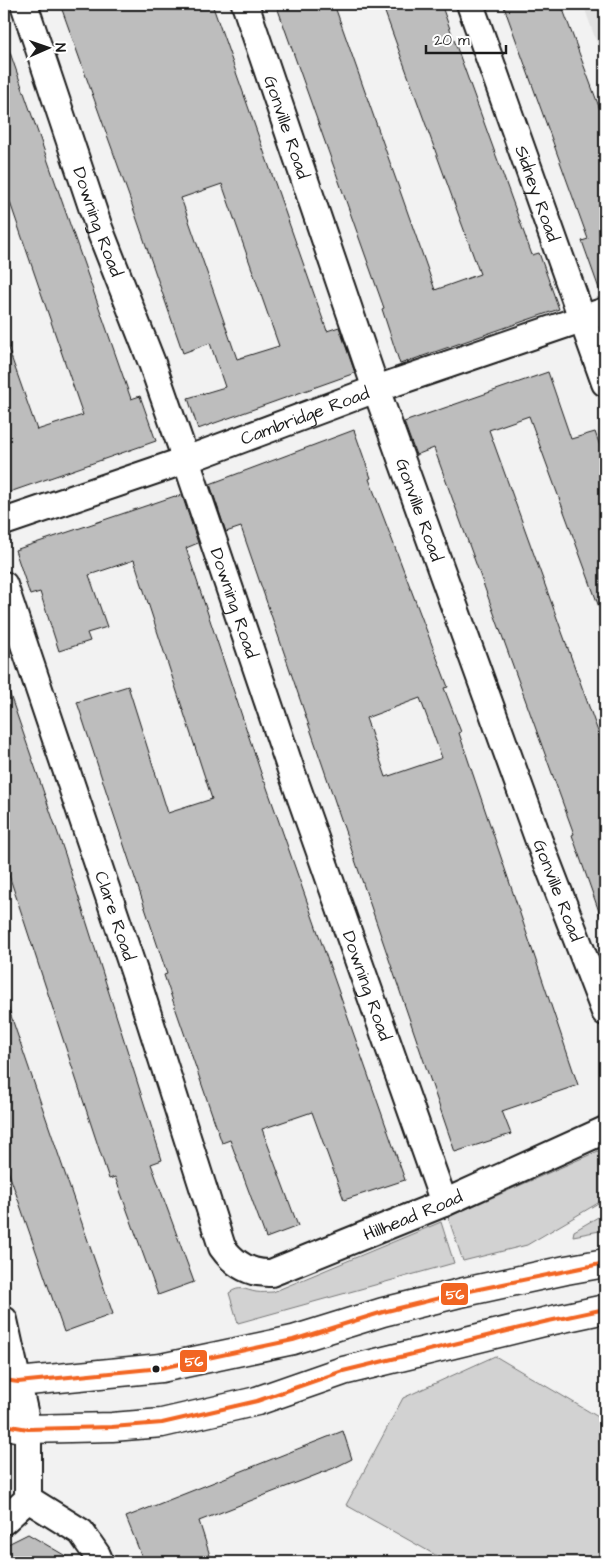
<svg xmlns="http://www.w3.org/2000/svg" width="609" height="1566" font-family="'Architects Daughter',sans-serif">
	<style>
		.built { fill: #e2e2e2 }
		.green { fill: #d2d2d2; stroke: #777 }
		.building { fill: #bdbdbd; stroke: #1c1c1c; fill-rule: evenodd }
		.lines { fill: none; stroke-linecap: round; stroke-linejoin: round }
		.street-casing { stroke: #1c1c1c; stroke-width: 30 }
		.primary-casing { stroke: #1c1c1c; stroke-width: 31 }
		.street { stroke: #fff; stroke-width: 26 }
		.primary { stroke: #fff; stroke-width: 28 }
		.bus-1-casing { stroke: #fff; stroke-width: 8 }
		.bus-1 { stroke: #f26522; stroke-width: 4 }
		.bus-dot { fill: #1c1c1c; stroke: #fff; stroke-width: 2 }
		.labels { text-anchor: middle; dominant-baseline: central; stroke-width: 5; stroke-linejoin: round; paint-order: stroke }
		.street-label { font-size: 18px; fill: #1c1c1c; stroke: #fff }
		.line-badge { stroke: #fff; stroke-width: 2 }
		.badge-label { font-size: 14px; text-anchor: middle; font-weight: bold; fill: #fff }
	</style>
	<rect width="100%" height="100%" fill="#f2f2f2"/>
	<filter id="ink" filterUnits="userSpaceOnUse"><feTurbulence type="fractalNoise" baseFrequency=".02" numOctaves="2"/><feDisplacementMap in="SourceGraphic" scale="10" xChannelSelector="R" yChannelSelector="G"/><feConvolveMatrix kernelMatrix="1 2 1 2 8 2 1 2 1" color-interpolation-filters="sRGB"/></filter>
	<g filter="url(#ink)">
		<path class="built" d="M583,4H605V66Z"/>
		<path class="green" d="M605,1148V1199L527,1245L463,1261L448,1217Z
			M605,1213V1230L573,1236L574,1231Z
			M441,1222L454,1263L238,1323L229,1293C240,1285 245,1290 256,1292C262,1293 268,1292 273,1292Z
			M495,1356L605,1421V1562H448L346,1505L403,1398Z"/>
		<path class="building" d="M60,4H212L327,331L339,327L355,373L198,429L188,398L225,387L210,343L183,353L130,199ZM222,184L279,346L237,359L181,198Z
			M276,4H334L435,290L480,274L382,4H441L532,255L539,253L559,309L400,364L382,309L384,308Z
			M503,4H561L605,123V296L602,297L582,241L588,239Z
			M7,44L131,399L140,396L156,441L4,494V345H7L37,430L83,415L4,185V45Z
			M548,372L571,439L595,432L605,460V617L603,618L529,416L489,430L605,751V919L602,920L572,835L574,834L434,448L416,455L404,422Z
			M354,430L371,478L369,479L448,687L444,688L461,732L459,733L578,1085L502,1111L511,1134L455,1152L241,527L226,532L210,484ZM420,698L442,758L386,777L366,718Z
			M182,495L198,543L186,548L264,782H265L405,1180L344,1200L312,1112L262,1129L298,1226L266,1238L230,1140L222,1143L164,975L167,974L111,806L77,702L128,686L168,813L212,799L134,560L89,575L107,627L87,633L90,641L59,651L40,592L30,595L15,550L175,496V497Z
			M8,689L65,854L162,1160L151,1164L194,1282L158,1295L115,1177L109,1179L4,860V690Z
			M7,1004L113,1314L64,1332L4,1159V1005Z
			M343,1431L352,1459L334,1468L199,1521L212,1562H144L126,1517Z
			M28,1534L76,1562H4V1546Z"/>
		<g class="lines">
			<g class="street-casing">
				<g id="street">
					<path id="s1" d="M24,4L99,228L152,363L186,460L291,770L444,1203"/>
					<path id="s2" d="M245,4L376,389L539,841L605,1012"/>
					<path id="s3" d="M470,4L605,383"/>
					<path id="s4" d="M4,522L186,460L376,389L605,311"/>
					<path id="s5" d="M4,585L136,977L222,1247C234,1264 250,1274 271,1273L444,1203L605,1130"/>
					<path d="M4,1320L28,1429V1499L4,1521"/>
					<path d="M28,1499L81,1532L97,1555L100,1562"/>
				</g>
			</g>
			<g class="primary-casing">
				<path id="primary" d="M4,1380L18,1382L161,1368L293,1340L383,1312L460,1293L566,1270L605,1263
					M4,1425L28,1429L112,1427L162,1423L257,1401L343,1371L544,1322L605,1309"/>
			</g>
			<use href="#street" class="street"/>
			<use href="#primary" class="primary"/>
			<g class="bus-1-casing">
				<path id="bus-1" d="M4,1380L18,1382L161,1368L293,1340L383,1312L460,1293L605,1263
					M4,1425L28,1429L112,1427L162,1423L257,1401L343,1371L544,1322L605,1309"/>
			</g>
			<use href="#bus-1" class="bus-1"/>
		</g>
	</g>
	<circle class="bus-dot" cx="156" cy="1369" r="4.5"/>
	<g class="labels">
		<g class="street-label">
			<text stroke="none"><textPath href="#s2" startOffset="130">Gonville Road</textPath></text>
			<text stroke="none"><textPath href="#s3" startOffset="201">Sidney Road</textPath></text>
			<text stroke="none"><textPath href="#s1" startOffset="230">Downing Road</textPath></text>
			<text stroke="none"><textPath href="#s4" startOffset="319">Cambridge Road</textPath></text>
			<text stroke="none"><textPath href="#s2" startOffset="535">Gonville Road</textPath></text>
			<text stroke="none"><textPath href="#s1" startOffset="635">Downing Road</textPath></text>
			<text stroke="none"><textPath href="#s2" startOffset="940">Gonville Road</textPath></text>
			<text stroke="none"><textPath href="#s5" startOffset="349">Clare Road</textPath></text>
			<text stroke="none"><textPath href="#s1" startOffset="1040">Downing Road</textPath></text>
			<text stroke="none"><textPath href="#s5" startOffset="908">Hillhead Road</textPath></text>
		</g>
	</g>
	<g class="line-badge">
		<rect x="440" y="1282" width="29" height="24" rx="5" fill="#f26522"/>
		<rect x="179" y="1349" width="29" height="24" rx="5" fill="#f26522"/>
	</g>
	<g class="badge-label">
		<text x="455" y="1299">56</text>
		<text x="194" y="1366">56</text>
	</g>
	<rect width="609" height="1566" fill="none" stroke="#fff" stroke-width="20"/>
	<rect x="10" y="10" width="589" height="1546" fill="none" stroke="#1c1c1c" stroke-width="2" filter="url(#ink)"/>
	<g transform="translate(48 48) rotate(88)" stroke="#ffffff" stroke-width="4" paint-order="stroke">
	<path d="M0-4L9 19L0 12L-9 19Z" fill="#1c1c1c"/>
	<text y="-8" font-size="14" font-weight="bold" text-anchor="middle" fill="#1c1c1c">N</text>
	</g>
	<path d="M426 45v8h80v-8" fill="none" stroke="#1c1c1c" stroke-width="2.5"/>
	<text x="434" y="45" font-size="15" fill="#1c1c1c" stroke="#ffffff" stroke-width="4" paint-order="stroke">20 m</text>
</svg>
